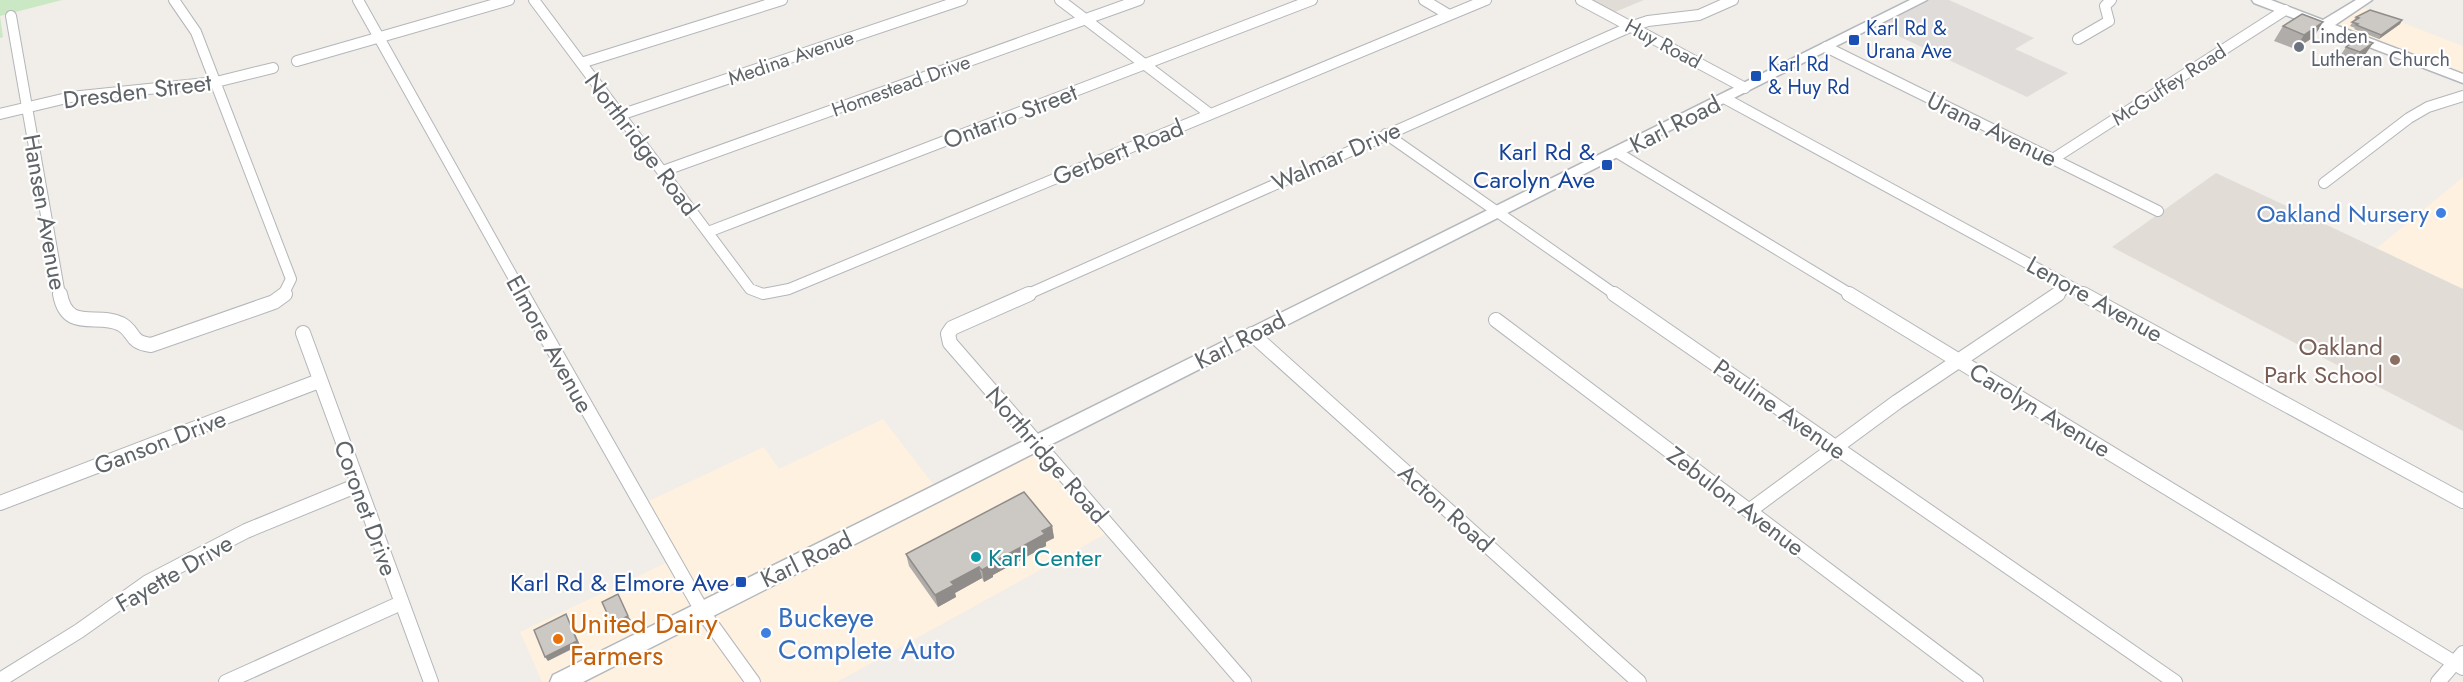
<svg xmlns="http://www.w3.org/2000/svg" width="2463" height="682" font-family="Jost,sans-serif">
	<style>
		.commercial { fill: #fef1df }
		.industrial { fill: #e0dcda }
		.education { fill: #e1ddd6 }
		.green { fill: #cbe8c4 }
		.lines { fill: none; stroke-linecap: round; stroke-linejoin: round }
		.street-far1-casing { stroke: #b3b6ba; stroke-width: 12 }
		.street-casing { stroke: #b3b6ba; stroke-width: 16 }
		.secondary-casing { stroke: #b4b8bc; stroke-width: 3 }
		.street-far1 { stroke: #fff; stroke-width: 10 }
		.street { stroke: #fff; stroke-width: 14 }
		.secondary { fill: #fff; fill-rule: evenodd }
		.wall { fill: #afaca9 }
		.shaded-wall { fill: #8f8c89 }
		.building { fill: #ccc8c4; stroke: #8f8c89; stroke-width: 1.5 }
		.transit-dot { fill: #1a4fb4; stroke: #fff; stroke-width: 2 }
		.worship-dot { fill: #6b7280; stroke: #fff; stroke-width: 2 }
		.shop-dot { fill: #3f7fe0; stroke: #fff; stroke-width: 2 }
		.education-dot { fill: #8d6e63; stroke: #fff; stroke-width: 2 }
		.culture-dot { fill: #0f9aa8; stroke: #fff; stroke-width: 2 }
		.food-dot { fill: #e8710a; stroke: #fff; stroke-width: 2 }
		.labels { text-anchor: middle; dominant-baseline: central; stroke-width: 4.5; stroke-linejoin: round; paint-order: stroke }
		.far-transit-label { font-size: 20px; fill: #164399; stroke: #fff; text-anchor: start }
		.far-worship-label { font-size: 20px; fill: #5b616d; stroke: #fff; text-anchor: start }
		.far-street-label { font-size: 20px; fill: #5f6468; stroke: #fff }
		.street-label { font-size: 24px; fill: #5f6468; stroke: #fff }
		.transit-label { font-size: 24px; fill: #164399; stroke: #fff; text-anchor: end }
		.shop-label { font-size: 24px; fill: #366cbe; stroke: #fff; text-anchor: end }
		.education-label { font-size: 24px; fill: #785e54; stroke: #fff; text-anchor: end }
		.culture-label { font-size: 24px; fill: #0d838f; stroke: #fff; text-anchor: start }
		.near-shop-label { font-size: 28px; fill: #366cbe; stroke: #fff; text-anchor: start }
		.near-food-label { font-size: 28px; fill: #c56008; stroke: #fff; text-anchor: start }
	</style>
	<rect width="100%" height="100%" fill="#f1ede8"/>
	<path class="commercial" d="M2356,5L2463,46V79L2391,51L2387,54L2321,28Z
		M2463,177V289L2377,248Z
		M883,419L940,493L1038,443L1111,531L837,682H542L520,632L672,560L640,505L764,447L779,469Z"/>
	<path class="industrial" d="M1920,0H1949L2034,38L2015,49L2068,73L2027,97L1873,24Z"/>
	<path class="education" d="M1592,0H1644L1615,12Z
		M2216,173L2463,289V431L2112,247Z"/>
	<path class="green" d="M0,0H62L0,16L3,37L0,38Z"/>
	<g class="lines">
		<g class="street-far1-casing">
			<path id="street-far1" d="M174,0L196,32L291,279L283,295
				M358,0L523,295
				M534,0L750,289L763,294L789,289L1486,0
				M1060,0L1210,114
				M1424,0L1449,15
				M1581,0L1745,88
				M11,16L60,295
				M2078,39L2109,21L2105,6L2111,0
				M1826,47L2158,211
				M297,61L509,0
				M581,63L782,0
				M1726,99L2086,295
				M0,114L71,97L216,82L273,68
				M620,115L962,0
				M1386,134L1616,295
				M1618,153L1852,295
				M2053,159L2285,10
				M663,171L1139,0
				M2324,183L2409,118L2428,107L2463,96
				M708,232L1312,0
				M1026,295L1630,27L1648,21L1699,15L1733,0
				M2056,295L2069,286"/>
		</g>
		<g class="street-casing">
			<path id="street" d="M60,294C67,333 97,312 121,324C136,332 128,342 151,345L274,302L285,294
				M522,294L704,614L753,682
				M1029,294L952,328L948,334L950,343L1244,682
				M1614,294L2175,682
				M1849,294L2463,668
				M2083,294L2463,501
				M1496,320L1976,682
				M303,333L431,682
				M1252,334L1639,682
				M0,503L319,381
				M1749,511L1897,402L2058,294
				M0,680L79,631L148,582L246,531L358,485
				M226,682L401,603
				M2438,682L2463,653"/>
		</g>
		<g class="secondary-casing">
			<path id="secondary" d="M1910,0H1927L583,682H550L553,675Z
				M2252,0H2271L2323,20L2356,0H2372L2335,25L2463,74V83L2254,3Z"/>
		</g>
		<use href="#street-far1" class="street-far1"/>
		<use href="#street" class="street"/>
		<use href="#secondary" class="secondary"/>
	</g>
	<path class="wall" d="M2356,17L2402,20L2400,24L2379,39L2354,29L2355,28L2350,26Z
		M2283,26L2314,37L2295,49L2274,41Z
		M2359,38L2363,58L2351,67L2337,61L2346,47Z
		M1052,526L1054,538L1046,542V546L993,575V577L984,582L982,578L955,593L956,597L938,607L909,566L906,554Z"/>
	<path class="shaded-wall" d="M2402,20L2400,24L2379,39L2381,35Z
		M2323,22L2314,37L2295,49L2304,35Z
		M2373,43L2363,58L2351,67L2360,52Z
		M1052,526L1054,538L1046,542V546L993,575V577L984,582L982,570L990,564Z
		M979,567L982,578L955,593L956,597L938,607L935,595L951,582Z
		M628,616L631,620L615,628L612,624Z
		M568,618L580,645L548,661L545,657Z"/>
	<path class="building" d="M2370,10L2402,20L2381,35L2356,25L2358,24L2352,22L2359,18L2356,17Z
		M2302,14L2323,22L2304,35L2283,26Z
		M2359,38L2373,43L2360,52L2346,47Z
		M1024,492L1052,526L1042,531L1045,534L990,564L991,565L982,570L979,567L951,582L954,585L935,595L906,554Z
		M618,594L628,616L612,624L602,602Z
		M566,614L577,641L545,657L534,630Z"/>
	<g class="transit-dot">
		<rect x="1848" y="34" width="12" height="12" rx="3"/>
		<rect x="1750" y="70" width="12" height="12" rx="3"/>
		<rect x="1601" y="159" width="12" height="12" rx="3"/>
		<rect x="735" y="576" width="12" height="12" rx="3"/>
	</g>
	<circle class="worship-dot" cx="2299" cy="47" r="6"/>
	<g class="shop-dot">
		<circle cx="2441" cy="213" r="6"/>
		<circle cx="766" cy="633" r="6"/>
	</g>
	<circle class="education-dot" cx="2395" cy="360" r="6"/>
	<circle class="culture-dot" cx="976" cy="557" r="6"/>
	<circle class="food-dot" cx="558" cy="639" r="6"/>
	<g class="labels">
		<g class="far-transit-label">
			<text x="1866" y="28">Karl Rd &amp;<tspan x="1866" dy="23">Urana Ave</tspan></text>
			<text x="1768" y="64">Karl Rd<tspan x="1768" dy="23">&amp; Huy Rd</tspan></text>
		</g>
		<g class="far-worship-label">
			<text x="2311" y="36">Linden<tspan x="2311" dy="23">Lutheran Church</tspan></text>
		</g>
		<g class="far-street-label">
			<text transform="translate(1663 44) rotate(28)">Huy Road</text>
			<text transform="translate(791 58) rotate(-19)">Medina Avenue</text>
			<text transform="translate(2169 85) rotate(-33)">McGuffey Road</text>
			<text transform="translate(901 86) rotate(-20)">Homestead Drive</text>
		</g>
		<g class="street-label">
			<text transform="translate(137 91) rotate(-7)">Dresden Street</text>
			<text transform="translate(1010 116) rotate(-21)">Ontario Street</text>
			<text transform="translate(1675 124) rotate(-27)">Karl Road</text>
			<text transform="translate(1992 129) rotate(26)">Urana Avenue</text>
			<text transform="translate(642 144) rotate(53)">Northridge Road</text>
			<text transform="translate(1118 152) rotate(-22)">Gerbert Road</text>
			<text transform="translate(1336 156) rotate(-24)">Walmar Drive</text>
			<text transform="translate(45 212) rotate(80)">Hansen Avenue</text>
			<text transform="translate(2095 299) rotate(29)">Lenore Avenue</text>
			<text transform="translate(1240 340) rotate(-27)">Karl Road</text>
			<text transform="translate(550 344) rotate(61)">Elmore Avenue</text>
			<text transform="translate(1780 409) rotate(35)">Pauline Avenue</text>
			<text transform="translate(2040 410) rotate(31)">Carolyn Avenue</text>
			<text transform="translate(160 442) rotate(-21)">Ganson Drive</text>
			<text transform="translate(1047 455) rotate(49)">Northridge Road</text>
			<text transform="translate(1736 501) rotate(37)">Zebulon Avenue</text>
			<text transform="translate(366 508) rotate(70)">Coronet Drive</text>
			<text transform="translate(1446 508) rotate(42)">Acton Road</text>
			<text transform="translate(806 559) rotate(-26)">Karl Road</text>
			<text transform="translate(174 573) rotate(-30)">Fayette Drive</text>
		</g>
		<g class="transit-label">
			<text x="1595" y="151">Karl Rd &amp;<tspan x="1595" dy="28">Carolyn Ave</tspan></text>
			<text x="729" y="582">Karl Rd &amp; Elmore Ave</text>
		</g>
		<g class="shop-label">
			<text x="2429" y="213">Oakland Nursery</text>
		</g>
		<g class="education-label">
			<text x="2383" y="346">Oakland<tspan x="2383" dy="28">Park School</tspan></text>
		</g>
		<g class="culture-label">
			<text x="988" y="557">Karl Center</text>
		</g>
		<g class="near-shop-label">
			<text x="778" y="617">Buckeye<tspan x="778" dy="32">Complete Auto</tspan></text>
		</g>
		<g class="near-food-label">
			<text x="570" y="623">United Dairy<tspan x="570" dy="32">Farmers</tspan></text>
		</g>
	</g>
</svg>
